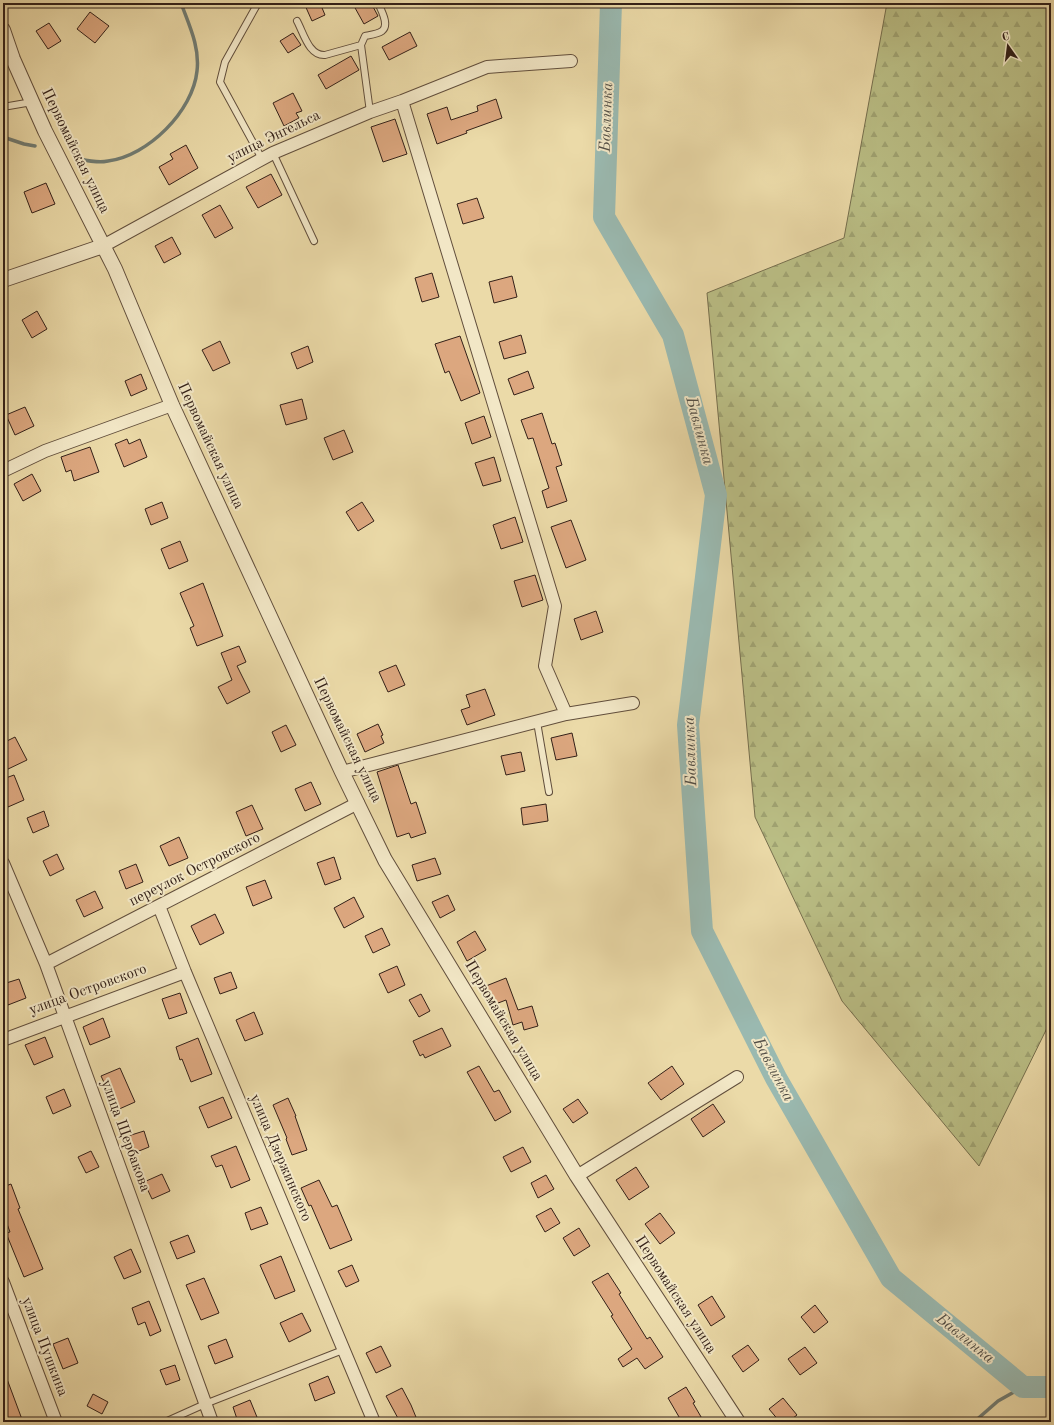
<svg xmlns="http://www.w3.org/2000/svg" width="1054" height="1425" font-family="'Old Standard TT',serif">
	<style>
		.forest { fill: url(#forest-firs); stroke: #766f4e }
		.lines { fill: none; stroke-linecap: round; stroke-linejoin: round }
		.stream { stroke: #717c73; stroke-width: 3.5 }
		.river { stroke: #9ab9b0; stroke-width: 22 }
		.building { fill: #dca77f; stroke: #332018 }
		.service-casing { stroke: #614e3c; stroke-width: 8 }
		.minor-casing { stroke: #614e3c; stroke-width: 14 }
		.tertiary-casing { stroke: #614e3c; stroke-width: 16 }
		.service { stroke: #f2e7c6; stroke-width: 6 }
		.minor { stroke: #f2e7c6; stroke-width: 12 }
		.tertiary { stroke: #f2e7c6; stroke-width: 14 }
		.labels { text-anchor: middle; dominant-baseline: central; stroke-width: 4; stroke-linejoin: round; paint-order: stroke }
		.street-label { font-size: 15px; fill: #332018; stroke: #f2e7c6 }
		.water-label { font-size: 16px; font-style: italic; fill: #524e46; stroke: #f2e7c6 }
	</style>
	<defs>
		<pattern id="forest-firs" width="22" height="20" patternUnits="userSpaceOnUse"><rect width="22" height="20" fill="#babe85"/><path d="M5 1l3.5 6h-7zM16 11l3.5 6h-7z" fill="#a0a372"/></pattern>
	</defs>
	<rect width="100%" height="100%" fill="#ebdaa8"/>
	<filter id="stains"><feTurbulence type="fractalNoise" baseFrequency=".005" numOctaves="4"/><feColorMatrix values="0 0 0 0 .2 0 0 0 0 .09 0 0 0 0 .02 0 0 0 .5 -.17"/></filter>
	<radialGradient id="worn" r=".72"><stop offset=".6" stop-color="#630" stop-opacity="0"/><stop offset="1" stop-color="#630" stop-opacity=".3"/></radialGradient>
	<path class="forest" d="M887,3H1051V1020L979,1166L842,1001L755,817L707,293L844,238Z"/>
	<g class="lines">
		<path class="stream" d="M3,137L24,144L35,146
			M80,159C89,161 98,163 108,161C148,156 193,111 197,71C200,47 189,25 181,3
			M974,1422L998,1401L1023,1387"/>
		<path class="river" d="M611,3L604,217L673,335L716,495L688,725L702,931L776,1078L891,1278L1023,1387H1051"/>
	</g>
	<path class="building" d="M304,3H320L325,15L312,21Z
		M361,3H371L378,16L364,24L354,6Z
		M90,12L109,26L95,43L77,29Z
		M49,23L61,41L48,49L36,31Z
		M410,32L417,46L389,60L382,47Z
		M293,33L301,45L288,53L280,41Z
		M351,56L359,70L326,89L318,75Z
		M293,93L302,111L296,113L299,118L284,126L273,103Z
		M496,99L502,118L466,131L467,133L437,144L427,114L447,107L451,120L478,111L477,106Z
		M395,119L407,154L383,162L371,127Z
		M186,145L198,168L169,185L159,167L173,159L170,154Z
		M271,174L282,195L258,208L246,187Z
		M46,183L55,204L32,213L24,192Z
		M477,198L484,218L463,224L457,204Z
		M220,205L233,228L215,238L202,215Z
		M172,237L181,254L164,263L155,246Z
		M432,273L439,297L422,302L415,278Z
		M512,276L517,297L494,303L489,282Z
		M37,311L47,329L32,338L22,320Z
		M521,335L526,353L504,359L499,342Z
		M460,336L480,393L461,401L449,371L445,373L435,344Z
		M220,341L230,363L213,371L202,350Z
		M308,346L313,362L297,369L291,353Z
		M528,371L534,388L514,395L508,379Z
		M141,374L147,389L131,396L125,381Z
		M302,399L307,419L286,425L280,405Z
		M25,407L34,426L15,435L6,415Z
		M542,413L552,444L555,443L562,465L556,467L567,501L547,508L542,491L549,488L533,438L528,439L521,420Z
		M484,416L491,437L472,444L465,423Z
		M344,430L353,452L333,460L324,438Z
		M127,439L129,444L140,439L147,457L124,467L115,444Z
		M90,447L99,472L74,481L71,470L66,472L61,457Z
		M494,457L501,481L483,486L475,463Z
		M32,474L41,491L23,501L14,484Z
		M162,502L168,518L151,525L145,509Z
		M362,502L374,521L358,531L346,512Z
		M515,517L523,542L501,549L493,525Z
		M571,520L586,560L566,568L551,527Z
		M180,541L188,561L169,569L161,549Z
		M535,575L543,600L522,607L514,581Z
		M203,583L223,636L197,646L190,628L194,626L180,593Z
		M596,611L603,632L581,640L574,619Z
		M239,646L246,662L237,666L250,692L227,704L218,687L232,680L221,653Z
		M396,665L405,685L388,692L379,672Z
		M485,689L495,715L467,725L461,710L470,707L466,695Z
		M378,724L383,735L381,736L384,743L365,752L357,734Z
		M286,725L296,745L281,752L272,732Z
		M572,733L577,756L556,760L551,738Z
		M15,737L27,760L6,770L3,764V743Z
		M521,752L525,771L506,775L501,756Z
		M398,765L411,804L416,802L426,833L411,838L409,833L397,837L377,772Z
		M14,775L24,800L8,807L3,794V779Z
		M311,782L321,804L305,811L295,789Z
		M546,804L548,821L523,825L521,808Z
		M252,805L263,829L246,836L236,812Z
		M44,811L49,826L33,833L27,818Z
		M179,837L188,858L169,866L160,846Z
		M57,854L64,869L50,876L43,861Z
		M334,857L341,879L325,885L317,863Z
		M435,858L441,874L417,881L412,865Z
		M136,864L143,882L126,889L119,871Z
		M265,880L272,898L253,906L246,887Z
		M95,891L103,908L84,917L76,900Z
		M448,895L455,910L440,918L432,902Z
		M354,897L364,917L344,928L334,908Z
		M215,914L224,933L200,945L191,926Z
		M382,928L390,945L373,953L365,936Z
		M475,931L486,950L467,961L457,942Z
		M397,966L405,985L388,993L379,974Z
		M231,972L237,988L220,994L214,978Z
		M506,978L518,1010L532,1006L538,1026L524,1030L522,1022L513,1025L506,1000L493,1005L486,986Z
		M19,979L26,998L8,1005L3,990V984Z
		M180,993L187,1013L169,1019L162,999Z
		M421,994L430,1011L419,1017L409,1000Z
		M254,1012L263,1034L245,1041L236,1020Z
		M103,1018L110,1037L90,1045L83,1027Z
		M442,1028L451,1046L425,1058L423,1054L420,1056L413,1041Z
		M45,1037L53,1057L34,1065L25,1045Z
		M198,1038L212,1074L191,1082L182,1059L180,1060L176,1047Z
		M479,1066L494,1092L499,1090L511,1112L495,1121L467,1072Z
		M672,1066L684,1084L661,1100L648,1083Z
		M120,1068L135,1102L117,1110L101,1076Z
		M64,1089L71,1106L53,1114L46,1097Z
		M223,1097L232,1118L208,1128L199,1107Z
		M288,1098L296,1116H295L307,1150L292,1155L286,1139L287,1138L273,1105Z
		M578,1099L588,1113L573,1123L563,1109Z
		M713,1104L725,1122L703,1137L691,1119Z
		M144,1131L149,1147L134,1153L128,1136Z
		M236,1146L250,1180L231,1188L222,1165L216,1167L211,1156Z
		M523,1147L531,1162L511,1172L503,1157Z
		M91,1151L99,1167L86,1173L78,1157Z
		M636,1167L649,1187L629,1200L616,1180Z
		M162,1174L170,1191L152,1199L144,1182Z
		M546,1175L554,1189L538,1198L531,1183Z
		M319,1180L332,1207L337,1205L352,1240L330,1249L311,1205L309,1206L301,1188Z
		M11,1184L20,1208L18,1209L43,1269L24,1277L6,1233L10,1232L3,1213V1187Z
		M261,1207L268,1224L251,1230L245,1213Z
		M551,1208L560,1223L545,1232L536,1216Z
		M660,1213L675,1233L660,1244L645,1224Z
		M579,1228L590,1246L574,1256L563,1238Z
		M188,1235L195,1252L177,1259L170,1242Z
		M131,1249L141,1272L124,1279L114,1257Z
		M281,1256L295,1291L275,1299L260,1265Z
		M352,1265L359,1281L346,1287L338,1271Z
		M608,1273L621,1293L619,1294L647,1339L650,1337L663,1357L645,1369L637,1358L623,1367L618,1359L632,1349L611,1316L613,1315L592,1282Z
		M204,1278L219,1313L201,1320L186,1285Z
		M712,1296L725,1317L711,1326L698,1305Z
		M149,1301L161,1331L150,1336L145,1322L138,1325L132,1308Z
		M815,1305L828,1322L814,1333L801,1317Z
		M302,1313L311,1331L289,1342L280,1323Z
		M68,1338L78,1363L63,1369L53,1344Z
		M226,1339L233,1357L215,1364L208,1346Z
		M748,1345L759,1360L743,1372L732,1356Z
		M381,1346L391,1366L376,1373L366,1353Z
		M805,1347L817,1363L800,1375L788,1359Z
		M175,1365L180,1380L166,1385L160,1370Z
		M3,1371H4L23,1422H3Z
		M328,1376L335,1393L315,1401L309,1384Z
		M686,1387L695,1402L693,1403L704,1422H682L668,1398Z
		M402,1388L411,1405L418,1422H400L386,1396Z
		M93,1394L108,1402L102,1414L87,1406Z
		M783,1398L797,1415L788,1422H780L769,1409Z
		M250,1400L259,1422H238L233,1407Z"/>
	<g class="lines">
		<g class="service-casing">
			<path id="service" d="M258,3L225,62L220,82L262,159
				M297,21C304,34 309,56 325,55L361,45
				M3,107L32,102
				M370,112L361,45L365,36C370,35 378,34 382,31C390,25 381,10 378,3
				M273,153L314,241
				M537,722L549,792
				M165,1422L205,1404L343,1350"/>
		</g>
		<g class="minor-casing">
			<path id="minor" d="M402,101L555,606L545,666L566,714
				M103,246L273,153L370,112L402,101L487,67L571,61
				M3,471L45,451L172,405
				M342,772L566,714L633,703
				M3,863L46,964L212,1422
				M159,906L185,972L374,1422
				M46,964L358,803
				M3,1040L185,972
				M577,1176L737,1077
				M3,1282L56,1422"/>
		</g>
		<g class="tertiary-casing">
			<path id="tertiary" d="M3,30L13,59L45,131L115,269L172,405L342,772L385,860L577,1176L738,1422
				M3,280L103,246"/>
		</g>
		<use href="#service" class="service"/>
		<use href="#minor" class="minor"/>
		<use href="#tertiary" class="tertiary"/>
	</g>
	<g class="labels">
		<g class="street-label">
			<text transform="translate(274 137) rotate(-26)">улица Энгельса</text>
			<text transform="translate(75 151) rotate(64)">Первомайская улица</text>
			<text transform="translate(210 446) rotate(65)">Первомайская улица</text>
			<text transform="translate(347 740) rotate(64)">Первомайская улица</text>
			<text transform="translate(195 870) rotate(-27)">переулок Островского</text>
			<text transform="translate(88 990) rotate(-20)">улица Островского</text>
			<text transform="translate(503 1021) rotate(59)">Первомайская улица</text>
			<text transform="translate(125 1136) rotate(70)">улица Щербакова</text>
			<text transform="translate(280 1158) rotate(67)">улица Дзержинского</text>
			<text transform="translate(675 1295) rotate(57)">Первомайская улица</text>
			<text transform="translate(44 1347) rotate(69)">улица Пушкина</text>
		</g>
		<g class="water-label">
			<text transform="translate(607 117) rotate(-88)">Бавлинка</text>
			<text transform="translate(699 431) rotate(75)">Бавлинка</text>
			<text transform="translate(691 751) rotate(-92)">Бавлинка</text>
			<text transform="translate(773 1070) rotate(62)">Бавлинка</text>
			<text transform="translate(965 1339) rotate(39)">Бавлинка</text>
		</g>
	</g>
	<rect width="1054" height="1425" fill="none" stroke="#ebdaa8" stroke-width="16"/>
	<rect x="4" y="4" width="1046" height="1417" fill="none" stroke="#332018" stroke-width="2"/>
	<rect x="8" y="8" width="1038" height="1409" fill="none" stroke="#332018"/>
	<g transform="translate(1008 46) rotate(346)" stroke="#f2e7c6" stroke-width="3" paint-order="stroke">
	<path d="M0-3L7 15L0 10L-7 15Z" fill="#332018"/>
	<text y="-6" font-size="11" font-weight="bold" text-anchor="middle" fill="#332018">С</text>
	</g>
	<rect width="100%" height="100%" filter="url(#stains)"/>
	<rect width="100%" height="100%" fill="url(#worn)"/>
</svg>
